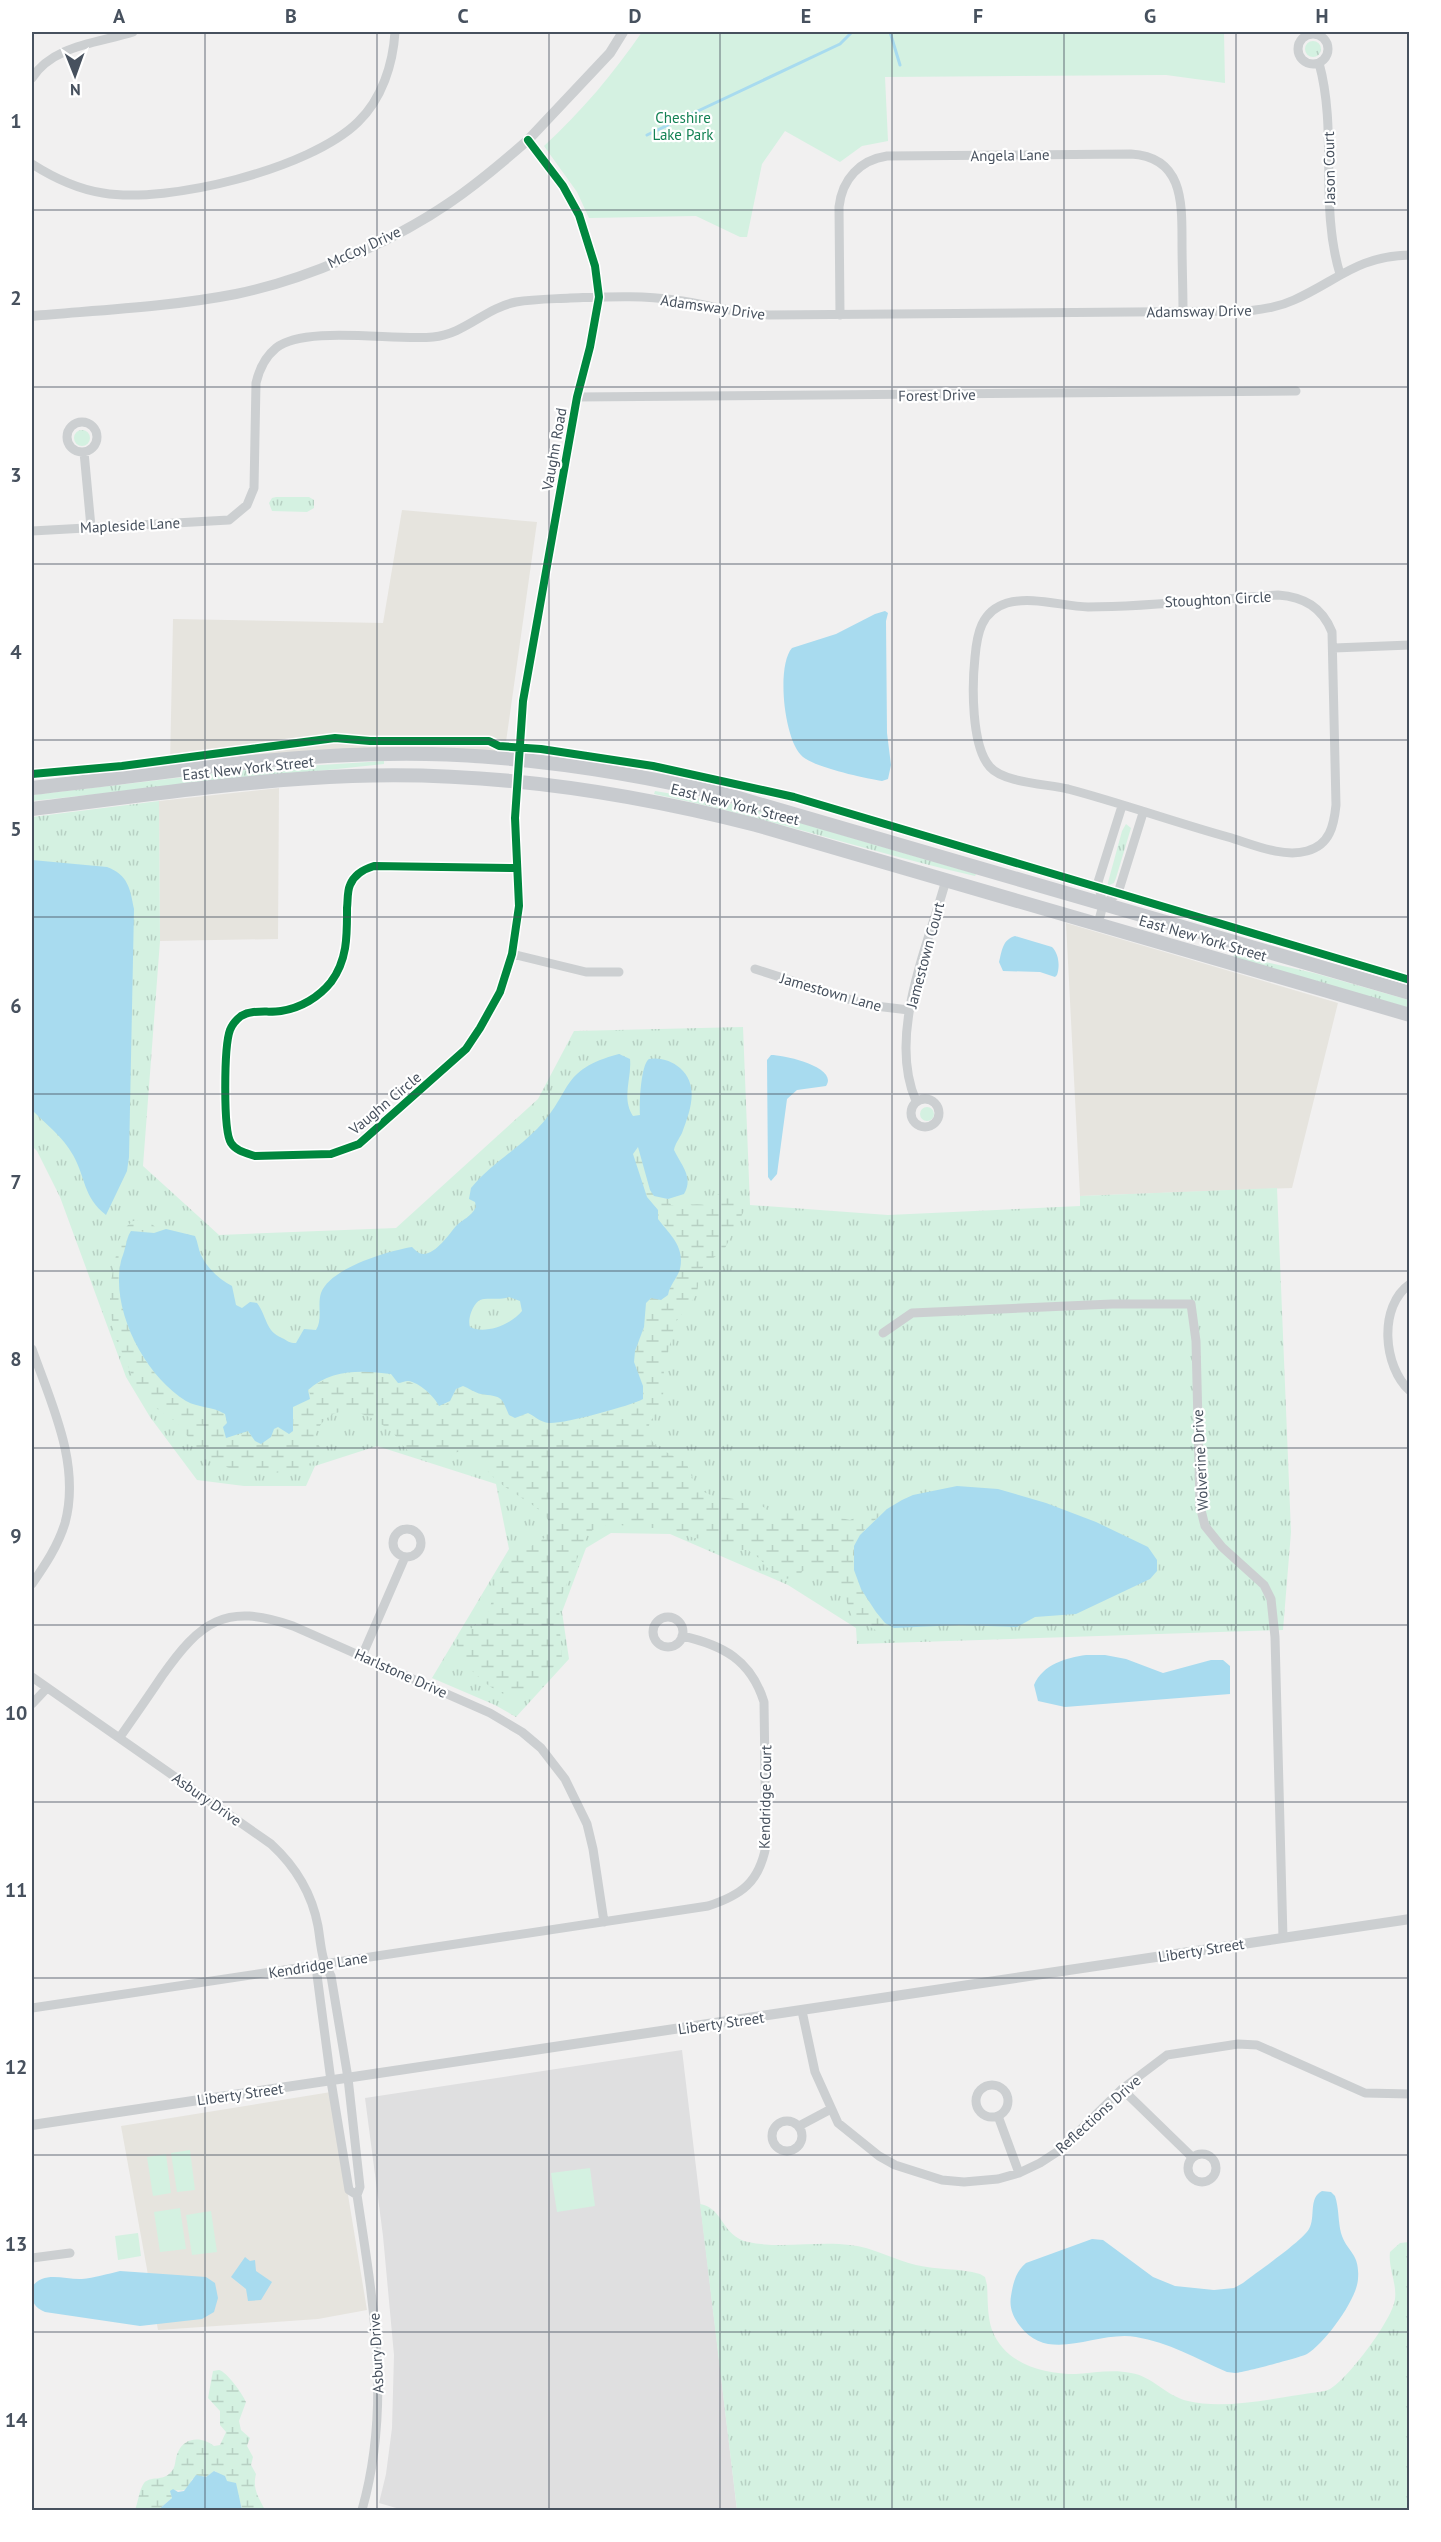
<svg xmlns="http://www.w3.org/2000/svg" width="1441" height="2542" font-family="'PT Sans',sans-serif">
	<style>
		.commercial { fill: #e6e4de }
		.education { fill: #dfdfe0 }
		.grass { fill: url(#grass-tufts) }
		.wetland { fill: url(#wetland-marsh) }
		.park { fill: #d4f1e1 }
		.water { fill: #a8dbef; fill-rule: evenodd }
		.lines { fill: none; stroke-linecap: round; stroke-linejoin: round }
		.stream { stroke: #a8dbef; stroke-width: 3 }
		.minor { stroke: #cccfd1; stroke-width: 9 }
		.tertiary { stroke: #cccfd1; stroke-width: 10 }
		.primary { stroke: #c8cbcf; stroke-width: 14 }
		.cycleway-casing { stroke: #fff; stroke-width: 11 }
		.cycleway { stroke: #00873e; stroke-width: 8 }
		.grid { fill: none; stroke: #47515e; stroke-width: 1.5; stroke-opacity: 0.55 }
		.labels { text-anchor: middle; dominant-baseline: central; stroke-width: 4.5; stroke-linejoin: round; paint-order: stroke }
		.park-label { font-size: 15px; fill: #148254; stroke: #fff }
		.street-label { font-size: 15px; fill: #47515e; stroke: #fff }
		.neatline { fill: none; stroke: #47515e; stroke-width: 2 }
		.grid-label { font-size: 20px; text-anchor: middle; font-weight: bold; fill: #47515e }
	</style>
	<defs>
		<pattern id="grass-tufts" width="24" height="20" patternUnits="userSpaceOnUse" patternTransform="scale(1.5)"><rect width="24" height="20" fill="#d4f1e1"/><path d="M3 7l-1-3M5 7V3M7 7l1-3M15 17l-1-3M17 17v-4M19 17l1-3" fill="none" stroke="#b7d0c3"/></pattern>
		<pattern id="wetland-marsh" width="20" height="14" patternUnits="userSpaceOnUse" patternTransform="scale(1.5)"><rect width="20" height="14" fill="#d4f1e1"/><path d="M1 5h8M5 5V1M11 12h8M15 12V8" fill="none" stroke="#b7d0c3"/></pattern>
	</defs>
	<rect width="100%" height="100%" fill="#f1f0f0"/>
	<path class="commercial" d="M402,510L537,522L504,756L170,765L173,619L383,623Z
		M279,788L278,939L160,941L159,801Z
		M1066,923L1338,1003L1292,1188L1080,1196Z
		M331,2092L367,2310L318,2319L158,2330L121,2126Z"/>
	<path class="education" d="M682,2050L737,2510H403L379,2503L386,2474L392,2428L394,2355L383,2236L365,2098Z"/>
	<path class="grass" d="M1305 49a8 8 0 1 1 16 0a8 8 0 1 1-16 0Z
		M74 438a8 8 0 1 1 16 0a8 8 0 1 1-16 0Z
		M276,497H309L314,500V508L307,512L272,511L269,503L272,498Z
		M384,761V764L32,801V795L244,770Z
		M655,791L739,805L976,874L975,876C867,851 762,816 654,794Z
		M159,801L160,941L143,1166L219,1235L396,1228L538,1099L574,1031L743,1027L750,1205L888,1215L1080,1206V1196L1277,1188L1291,1532L1283,1630L857,1644L856,1628L788,1585L670,1534L611,1533L586,1548L562,1612L569,1659L516,1717L495,1705L432,1678L509,1549L496,1484L377,1446L315,1466L306,1486H244L197,1480L150,1417L126,1377L60,1197L37,1151L32,1146V817Z
		M1126,824L1131,828L1116,878L1114,883L1107,886L1122,831Z
		M1234,955L1314,973L1409,1000V1008L1233,957Z
		M920 1114a7 7 0 1 1 14 0a7 7 0 1 1-14 0Z
		M700,2204C724,2208 721,2236 748,2242C781,2249 817,2241 850,2245C873,2247 894,2260 916,2265C937,2270 959,2268 980,2274L985,2277L987,2285C988,2299 987,2316 992,2330C1005,2364 1043,2374 1076,2374C1094,2373 1113,2369 1131,2373C1152,2376 1166,2396 1188,2401C1224,2410 1275,2398 1311,2393C1317,2392 1324,2392 1330,2389C1348,2379 1393,2319 1395,2299C1397,2283 1388,2268 1390,2252L1400,2243L1409,2242V2510H737Z"/>
	<path class="wetland" d="M638,1147L650,1190L658,1198L668,1199L671,1205C683,1208 692,1202 705,1205C712,1203 714,1197 720,1193C733,1186 742,1200 744,1211L724,1250L704,1265L699,1277L697,1294L675,1323L664,1369L663,1398L649,1425L652,1441L658,1448L686,1462L694,1482L704,1492L713,1496L755,1502L775,1514L804,1510L850,1520L865,1513L887,1509C877,1519 861,1530 855,1544C845,1570 872,1615 894,1628L888,1632L877,1631L852,1616L843,1592L817,1569L805,1568L798,1577L785,1579L772,1573L760,1559L748,1550H730L712,1540L694,1538L670,1528H643L612,1524L594,1529L587,1535L562,1595L559,1617L562,1659C557,1666 551,1668 545,1674C541,1679 539,1685 534,1689C506,1713 472,1671 455,1652C460,1634 473,1629 485,1616C494,1605 492,1589 498,1576C508,1553 531,1549 548,1535V1520L544,1514C528,1500 507,1491 492,1476C484,1468 479,1454 467,1451C460,1449 455,1454 450,1456C439,1461 420,1459 410,1452C403,1448 398,1437 392,1432C366,1410 330,1397 314,1437L322,1451L320,1458L301,1468L275,1473H265L249,1468H229L209,1461L198,1451L178,1423L150,1404L137,1387L115,1337L110,1310V1286L119,1240L127,1226L133,1221L143,1220L150,1222L158,1230L154,1233L137,1231C130,1241 122,1251 120,1264C114,1314 143,1374 186,1400C198,1408 212,1406 225,1414L227,1423L223,1427L231,1438L248,1431L255,1441L278,1427L289,1433L293,1427V1407L306,1402L310,1394L308,1390C325,1375 370,1364 391,1375C395,1377 400,1381 404,1383L408,1381L425,1390L445,1405L450,1401L456,1389L463,1386L479,1394H494L520,1415C533,1412 540,1422 552,1423C567,1424 619,1408 636,1403L639,1375L634,1362L635,1351L644,1327L646,1303L651,1298L668,1295L672,1281L679,1271L674,1235L658,1219V1210C643,1198 636,1172 632,1154Z
		M219,2370C227,2372 242,2393 246,2402L239,2421L241,2430L250,2438L247,2446L253,2457L251,2465L256,2474C252,2489 259,2498 265,2510H242C241,2495 226,2480 215,2471L206,2477L192,2479C187,2496 181,2488 171,2491L172,2498L158,2510H135C138,2503 139,2490 144,2483C150,2476 163,2481 170,2473C177,2467 174,2460 178,2452C185,2436 203,2437 214,2446L220,2445L226,2432L220,2425V2411L208,2398L213,2371Z"/>
	<path class="park" d="M642,32H1224L1225,83L1166,75L885,77L888,141L862,146L840,162L785,131L762,164L747,237H740L696,216L589,218L577,192L544,146C582,111 613,74 642,32Z
		M190,2150L195,2190L177,2192L171,2153Z
		M166,2154L171,2193L153,2196L147,2157Z
		M590,2168L595,2206L557,2212L551,2173Z
		M180,2208L186,2249L160,2252L154,2212Z
		M211,2211L217,2252L192,2255L186,2215Z
		M138,2233L141,2256L118,2260L115,2236Z"/>
	<path class="water" d="M885,611L888,613L886,621L887,733L891,765L888,779L882,781C864,778 817,768 803,757C784,742 776,666 792,648L836,634L875,614Z
		M32,860L107,867C128,875 130,888 134,909L129,1157L127,1171L106,1215C83,1197 86,1178 73,1155C63,1137 46,1124 32,1110Z
		M1015,936L1052,947C1059,954 1060,966 1057,975L1055,977L1040,972L1003,971L999,962C1002,951 1002,940 1015,936Z
		M619,1054L630,1059C632,1078 621,1098 633,1116L640,1115C639,1103 641,1064 649,1059C660,1057 672,1061 680,1068C700,1086 690,1111 682,1133C679,1139 675,1144 674,1150C681,1165 694,1177 684,1194L668,1199L654,1196L650,1190L638,1147L633,1154L647,1197L658,1210V1219C670,1235 685,1246 680,1269C677,1279 670,1284 668,1295L661,1300L651,1298L646,1303L644,1327L635,1351L634,1362L643,1386V1399C630,1406 564,1424 549,1423C540,1422 536,1417 528,1413L515,1418L509,1415C501,1395 501,1397 481,1394C475,1393 469,1388 463,1386L456,1389L450,1401L439,1406C435,1397 419,1382 408,1381C405,1381 401,1383 398,1383L391,1374C362,1370 331,1369 308,1390L310,1399L293,1407V1431L289,1434L278,1427L274,1429L271,1437L261,1444L255,1441L248,1431L226,1438L223,1427L227,1423L225,1414C212,1406 198,1408 186,1401C145,1376 110,1310 121,1261C122,1257 124,1253 125,1248C127,1242 127,1237 131,1231L154,1233L166,1229L195,1236C198,1242 198,1249 201,1255C207,1268 219,1279 232,1286L236,1305L242,1308L250,1302L257,1303C267,1316 265,1331 282,1338C288,1341 289,1343 296,1343L304,1329L316,1330C323,1319 317,1305 321,1293C330,1268 388,1251 412,1247C414,1249 416,1251 419,1253C433,1259 449,1234 456,1226C463,1219 471,1217 476,1207L475,1202L469,1199L471,1188C490,1165 516,1150 537,1129C573,1093 558,1070 619,1054ZM509,1297L520,1301L522,1311C512,1324 485,1335 470,1327C467,1319 474,1299 484,1299C493,1298 500,1300 509,1297Z
		M771,1055C784,1055 839,1067 826,1086L797,1090L787,1099L777,1174L771,1181L768,1177L767,1060Z
		M957,1486L998,1489L1046,1503L1096,1522L1148,1547L1157,1560V1571L1150,1579L1076,1614L1035,1617L1017,1627L959,1625L894,1628L885,1623L876,1612L861,1589L854,1570V1546L860,1535L887,1509L902,1500L913,1495Z
		M1086,1655H1105L1126,1659L1163,1673L1211,1660H1223L1230,1666V1694L1065,1707L1038,1701L1034,1685C1043,1664 1066,1658 1086,1655Z
		M1322,2191L1331,2192L1335,2196C1339,2208 1338,2221 1341,2233C1347,2253 1360,2252 1358,2279C1357,2300 1324,2344 1307,2354C1302,2357 1241,2373 1235,2373L1227,2372C1197,2359 1168,2342 1136,2337C1097,2330 1049,2365 1020,2326C1013,2317 1009,2307 1011,2296C1013,2283 1016,2271 1026,2263L1092,2239L1103,2240L1153,2277L1175,2286L1214,2290L1234,2288L1243,2283C1258,2271 1300,2243 1309,2229C1316,2217 1308,2198 1322,2191Z
		M245,2257L250,2261L255,2260L256,2271L272,2282L261,2300L248,2301L246,2289L231,2277Z
		M120,2271L206,2277L215,2283L218,2298L214,2312L202,2319L140,2326L45,2312C33,2307 31,2300 32,2287C44,2270 65,2280 82,2279C94,2278 107,2274 120,2271Z
		M214,2471L225,2476L227,2481L236,2483L242,2510H158L172,2498L170,2491L173,2489L178,2492L184,2491L196,2475L206,2477Z"/>
	<g class="lines">
		<path class="stream" d="M890,32L900,65
			M647,135L840,44L852,32"/>
		<path class="minor" d="M1298 49a15 15 0 1 1 30 0a15 15 0 1 1-30 0Z
			M1319,63C1338,132 1319,205 1340,274
			M32,78C53,45 98,43 133,32
			M32,164C54,178 76,189 103,193C168,204 310,169 358,122C382,99 393,64 395,32
			M840,315L839,207C842,179 860,160 887,156L1131,154C1183,157 1182,202 1182,242C1182,265 1183,288 1183,312
			M577,397L1296,391
			M67 437a15 15 0 1 1 30 0a15 15 0 1 1-30 0Z
			M84,452L91,527
			M32,531L229,520L247,505L254,488L256,383C259,370 265,357 276,348C305,325 394,341 433,337C465,334 485,308 516,302C534,299 552,299 570,298C605,297 641,295 675,300C707,304 737,314 769,315L1248,311C1264,309 1279,307 1294,300C1337,281 1357,256 1410,255
			M1278,595C1304,597 1322,607 1332,632L1336,805C1334,825 1330,845 1307,851C1282,858 1252,844 1228,837C1174,822 1121,803 1068,789C1047,784 1004,783 990,767C971,746 972,685 975,657C977,634 981,611 1007,603C1032,596 1062,606 1088,607C1151,607 1215,599 1278,595Z
			M1334,648L1410,645
			M516,868L374,866C364,869 354,875 350,885C347,892 348,900 347,908C347,934 348,959 331,982C319,997 301,1008 281,1011C268,1013 253,1009 241,1016C236,1020 232,1025 230,1030C224,1046 223,1131 231,1143C236,1151 246,1153 255,1156L331,1154L359,1144L466,1049L480,1028L500,992L512,954L519,906L515,818L523,701L577,397L590,347L599,297L595,266L579,215L563,186L528,140
			M1103,905L1118,893L1143,813
			M1098,924L1103,905L1098,882L1122,806
			M512,954L586,972H619
			M755,969L867,1005L909,1010
			M911 1113a14 14 0 1 1 28 0a14 14 0 1 1-28 0Z
			M916,1101C887,1035 928,946 946,880
			M1410,1284C1378,1306 1383,1367 1410,1391
			M883,1333L912,1313L1112,1304H1191L1196,1341L1200,1506L1205,1526L1222,1547L1264,1585L1271,1599L1275,1637L1283,1938
			M32,1349C51,1403 81,1464 65,1523C58,1546 45,1565 32,1584
			M393 1543a14 14 0 1 1 28 0a14 14 0 1 1-28 0Z
			M653 1632a15 15 0 1 1 30 0a15 15 0 1 1-30 0Z
			M362,1656L405,1557
			M32,1677L271,1844C295,1866 312,1894 318,1926C321,1944 321,1960 331,1976L348,2078L360,2187L357,2195C373,2301 392,2405 362,2510
			M32,1704L47,1688
			M120,1737C134,1717 148,1697 162,1676C200,1622 225,1602 293,1626L490,1713L522,1732L541,1748L565,1779L587,1824L593,1849L604,1922
			M324,1964L317,1975L331,2081L349,2190L357,2195
			M32,2008L708,1906C742,1895 759,1882 766,1846L764,1702C751,1660 723,1645 682,1636
			M802,2011L815,2072L838,2123L879,2156L895,2165L942,2180L964,2182L998,2179L1019,2173L1040,2163L1060,2150L1122,2089L1167,2055L1238,2044L1257,2045L1365,2093L1410,2094
			M976 2101a16 16 0 1 1 32 0a16 16 0 1 1-32 0Z
			M1122,2089L1192,2157
			M998,2116L1019,2173
			M772 2136a15 15 0 1 1 30 0a15 15 0 1 1-30 0Z
			M799,2126L831,2109
			M1188 2168a14 14 0 1 1 28 0a14 14 0 1 1-28 0Z
			M32,2258L70,2253"/>
		<path class="tertiary" d="M32,316C100,310 169,307 236,294C305,280 392,242 449,203C477,184 503,162 528,140L610,53L623,32
			M32,2125L1410,1919"/>
		<path class="primary" d="M32,788C150,775 269,755 389,754C506,752 622,770 735,797L1410,993
			M32,809C138,796 245,780 352,776C489,771 624,791 756,825L1410,1015"/>
		<g class="cycleway-casing">
			<path id="cycleway" d="M32,774L122,766L335,738L370,741H489L499,746L541,749L653,766L794,797L1410,980
				M516,868L374,866C364,869 354,875 350,885C347,892 348,900 347,908C347,934 348,959 331,982C319,997 301,1008 281,1011C268,1013 253,1009 241,1016C236,1020 232,1025 230,1030C224,1046 223,1131 231,1143C236,1151 246,1153 255,1156L331,1154L359,1144L466,1049L480,1028L500,992L512,954L519,906L515,818L523,701L577,397L590,347L599,297L595,266L579,215L563,186L528,140"/>
		</g>
		<use href="#cycleway" class="cycleway"/>
	</g>
	<path class="grid" d="M205,32V2510M377,32V2510M549,32V2510M720,32V2510M892,32V2510M1064,32V2510M1236,32V2510M32,210H1410M32,387H1410M32,564H1410M32,740H1410M32,917H1410M32,1094H1410M32,1271H1410M32,1448H1410M32,1625H1410M32,1802H1410M32,1978H1410M32,2155H1410M32,2332H1410"/>
	<g class="labels">
		<g class="park-label">
			<text x="683" y="117">Cheshire<tspan x="683" dy="17">Lake Park</tspan></text>
		</g>
		<g class="street-label">
			<text transform="translate(1010 155) rotate(-1)">Angela Lane</text>
			<text transform="translate(1329 168) rotate(-91)">Jason Court</text>
			<text transform="translate(364 247) rotate(-25)">McCoy Drive</text>
			<text transform="translate(713 307) rotate(8)">Adamsway Drive</text>
			<text transform="translate(1199 311) rotate(-1)">Adamsway Drive</text>
			<text transform="translate(937 395) rotate(-1)">Forest Drive</text>
			<text transform="translate(554 449) rotate(-80)">Vaughn Road</text>
			<text transform="translate(130 525) rotate(-3)">Mapleside Lane</text>
			<text transform="translate(1218 599) rotate(-3)">Stoughton Circle</text>
			<text transform="translate(248 768) rotate(-6)">East New York Street</text>
			<text transform="translate(735 804) rotate(14)">East New York Street</text>
			<text transform="translate(1203 938) rotate(16)">East New York Street</text>
			<text transform="translate(925 955) rotate(-75)">Jamestown Court</text>
			<text transform="translate(831 992) rotate(16)">Jamestown Lane</text>
			<text transform="translate(385 1103) rotate(-40)">Vaughn Circle</text>
			<text transform="translate(1200 1460) rotate(-93)">Wolverine Drive</text>
			<text transform="translate(401 1673) rotate(24)">Harlstone Drive</text>
			<text transform="translate(765 1797) rotate(-89)">Kendridge Court</text>
			<text transform="translate(207 1799) rotate(35)">Asbury Drive</text>
			<text transform="translate(1201 1950) rotate(-9)">Liberty Street</text>
			<text transform="translate(318 1965) rotate(-9)">Kendridge Lane</text>
			<text transform="translate(721 2023) rotate(-8)">Liberty Street</text>
			<text transform="translate(240 2094) rotate(-8)">Liberty Street</text>
			<text transform="translate(1098 2114) rotate(-42)">Reflections Drive</text>
			<text transform="translate(376 2353) rotate(-93)">Asbury Drive</text>
		</g>
	</g>
	<rect width="1441" height="2542" fill="none" stroke="#ffffff" stroke-width="66"/>
	<g transform="translate(75 75) rotate(179)" stroke="#ffffff" stroke-width="4.5" paint-order="stroke">
	<path d="M0-4.5L10 22L0 15L-10 22Z" fill="#47515e"/>
	<text y="-9" font-size="16" font-weight="bold" text-anchor="middle" fill="#47515e">N</text>
	</g>
	<rect x="33" y="33" width="1375" height="2476" class="neatline"/>
	<g class="grid-label">
		<text x="119" y="23">A</text>
		<text x="291" y="23">B</text>
		<text x="463" y="23">C</text>
		<text x="635" y="23">D</text>
		<text x="806" y="23">E</text>
		<text x="978" y="23">F</text>
		<text x="1150" y="23">G</text>
		<text x="1322" y="23">H</text>
		<text x="16" y="128">1</text>
		<text x="16" y="305">2</text>
		<text x="16" y="482">3</text>
		<text x="16" y="659">4</text>
		<text x="16" y="836">5</text>
		<text x="16" y="1013">6</text>
		<text x="16" y="1189">7</text>
		<text x="16" y="1366">8</text>
		<text x="16" y="1543">9</text>
		<text x="16" y="1720">10</text>
		<text x="16" y="1897">11</text>
		<text x="16" y="2074">12</text>
		<text x="16" y="2251">13</text>
		<text x="16" y="2427">14</text>
	</g>
</svg>
